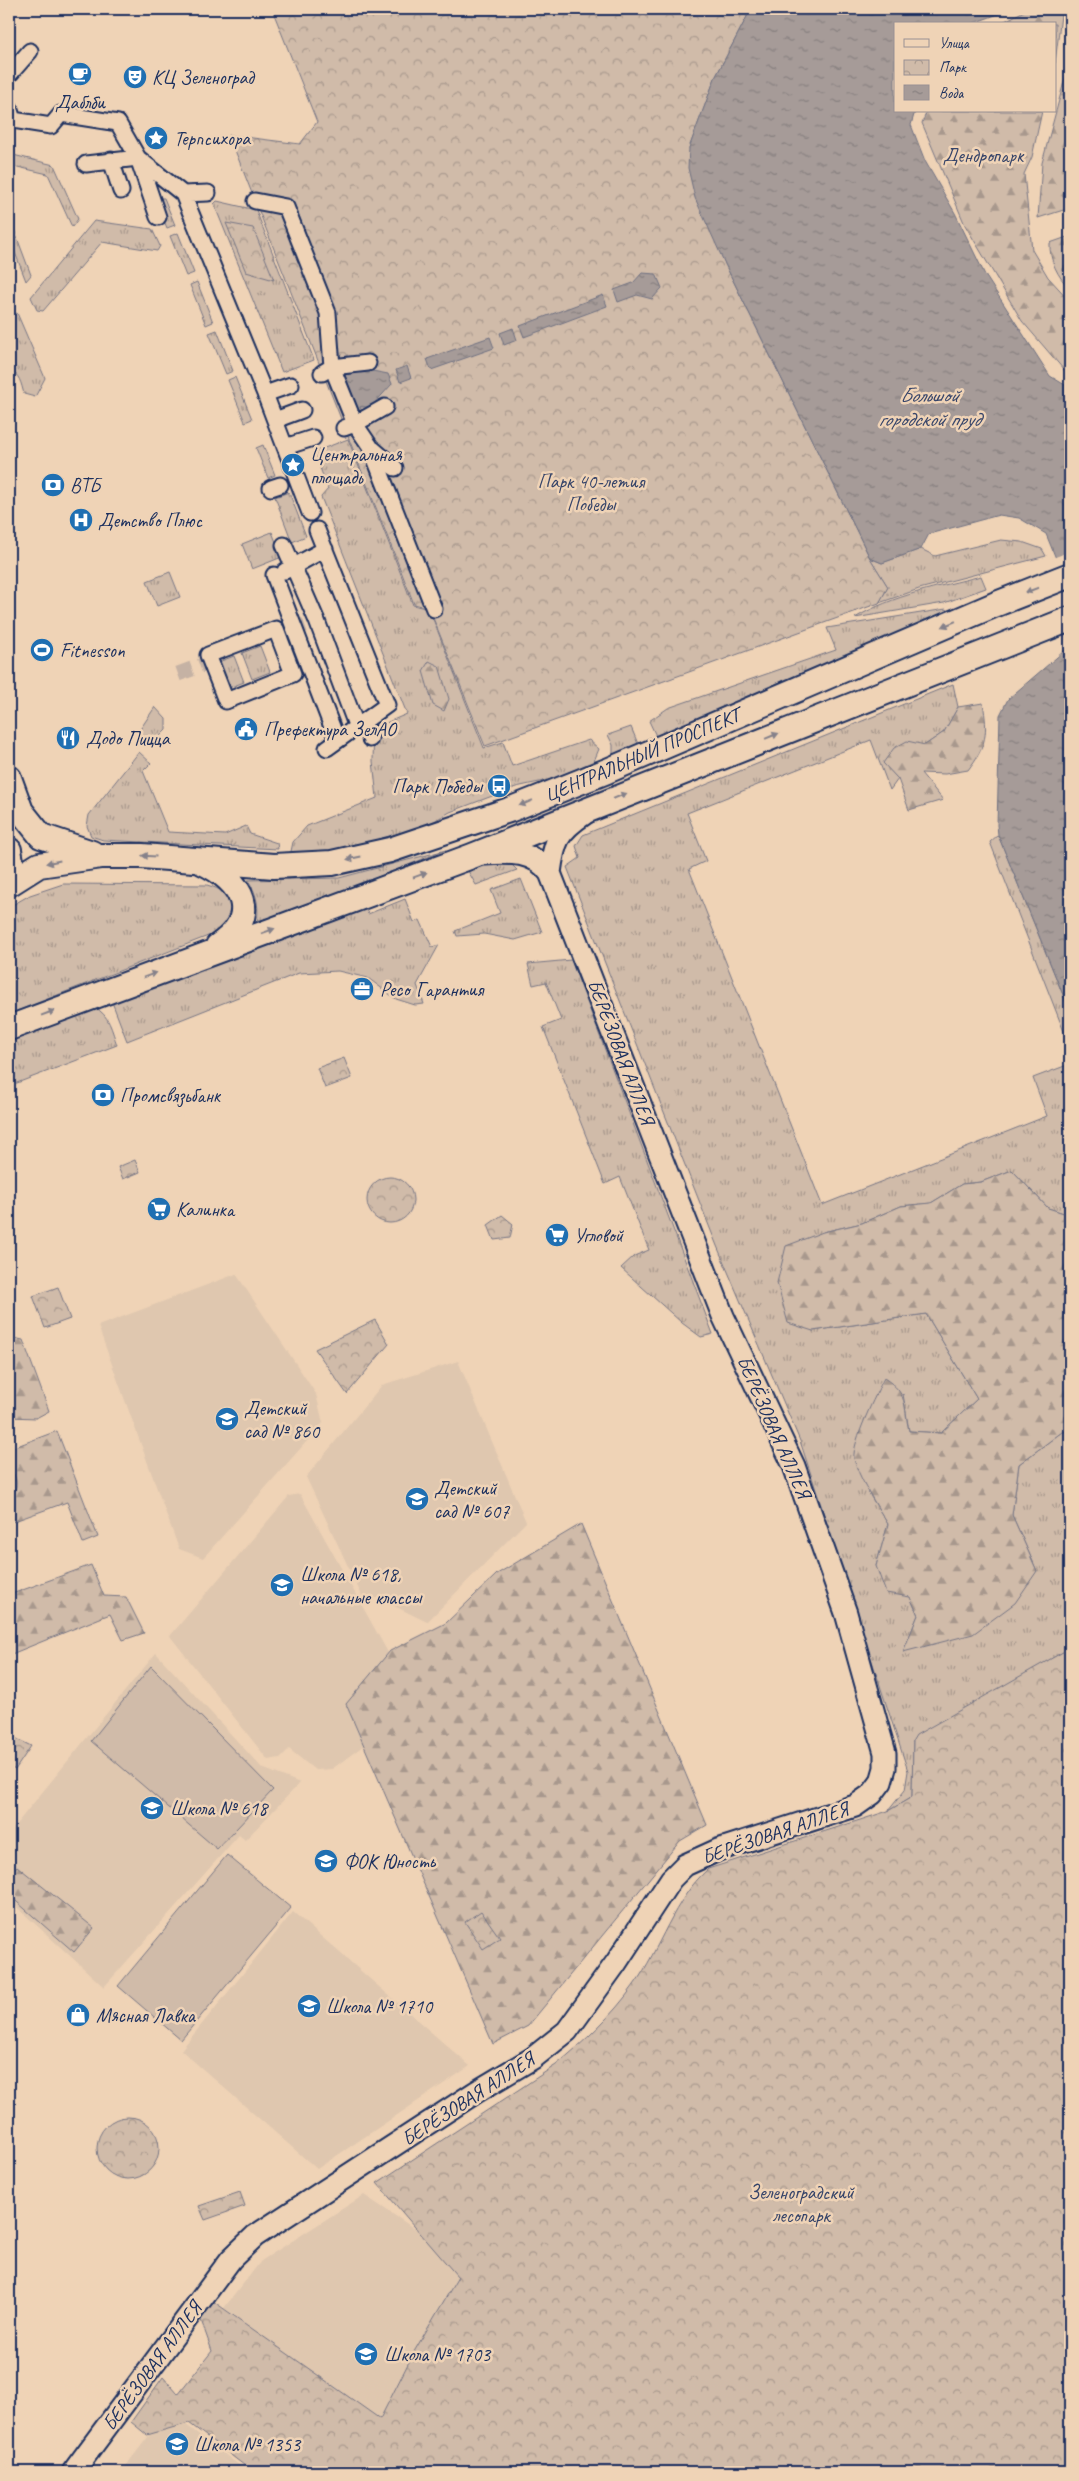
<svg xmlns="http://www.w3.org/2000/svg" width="1079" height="2481" font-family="Caveat,sans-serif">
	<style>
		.built { fill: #dfc7af }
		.grass { fill: url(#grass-tufts); stroke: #767584 }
		.forest { fill: url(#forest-firs); stroke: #767584 }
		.park { fill: url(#park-crowns); stroke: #767584 }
		.pitch { fill: #d0bba9; stroke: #767584 }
		.water { fill: url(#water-ripples); stroke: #6e7081 }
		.pier { fill: #efd3b6 }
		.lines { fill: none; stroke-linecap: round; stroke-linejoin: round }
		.street-tunnel { stroke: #c5b2a4; stroke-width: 15; stroke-dasharray: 15 8; stroke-linecap: butt }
		.street-casing { stroke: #1b2f5e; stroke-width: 19 }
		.secondary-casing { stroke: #1b2f5e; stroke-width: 25 }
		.primary-casing { stroke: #1b2f5e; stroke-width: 28 }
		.street { stroke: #efd3b6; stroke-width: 15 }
		.secondary { stroke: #efd3b6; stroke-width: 21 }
		.primary { stroke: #efd3b6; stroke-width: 24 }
		.oneway { fill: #85818a }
		.labels { text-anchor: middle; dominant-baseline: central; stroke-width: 5; stroke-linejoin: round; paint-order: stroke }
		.poi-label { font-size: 20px; fill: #1b2f5e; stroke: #efd3b6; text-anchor: start }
		.park-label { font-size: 20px; fill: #364469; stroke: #efd3b6 }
		.street-label { font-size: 20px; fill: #1b2f5e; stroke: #efd3b6 }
		.water-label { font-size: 21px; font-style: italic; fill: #37456a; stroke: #efd3b6 }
	</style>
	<defs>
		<pattern id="grass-tufts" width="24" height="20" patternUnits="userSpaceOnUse" patternTransform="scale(1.25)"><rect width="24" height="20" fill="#d0bba9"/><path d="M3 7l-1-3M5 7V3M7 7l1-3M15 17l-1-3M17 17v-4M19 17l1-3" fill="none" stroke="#a8988d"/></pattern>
		<pattern id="forest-firs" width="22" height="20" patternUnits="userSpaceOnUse" patternTransform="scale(1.25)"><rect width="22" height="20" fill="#d0bba9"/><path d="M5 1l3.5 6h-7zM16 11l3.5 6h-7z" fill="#a8988d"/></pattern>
		<pattern id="park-crowns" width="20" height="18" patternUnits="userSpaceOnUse" patternTransform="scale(1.25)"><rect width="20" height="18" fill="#d0bba9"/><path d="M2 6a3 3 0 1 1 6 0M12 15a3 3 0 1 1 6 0" fill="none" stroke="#a8988d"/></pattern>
		<pattern id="water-ripples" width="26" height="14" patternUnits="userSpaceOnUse" patternTransform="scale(1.25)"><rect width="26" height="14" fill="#a69b98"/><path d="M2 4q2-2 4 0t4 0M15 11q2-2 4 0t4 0" fill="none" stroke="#867f7f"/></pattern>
	</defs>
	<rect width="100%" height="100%" fill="#efd3b6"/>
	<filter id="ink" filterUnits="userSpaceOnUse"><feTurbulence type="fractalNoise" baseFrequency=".02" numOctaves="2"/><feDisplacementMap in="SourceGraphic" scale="10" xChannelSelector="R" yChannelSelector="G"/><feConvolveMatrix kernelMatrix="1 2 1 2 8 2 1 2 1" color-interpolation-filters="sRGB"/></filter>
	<g filter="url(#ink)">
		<path class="built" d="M236,1274L316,1394L323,1423L203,1558L179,1549L98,1326Z
			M458,1361L526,1522L427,1622L378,1598H363L306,1477L382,1385Z
			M300,1494L406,1685L375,1737L332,1769L315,1770L289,1749L280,1758L268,1760L170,1636L289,1496Z
			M156,1653L262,1768L300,1783L245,1840L239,1835L104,1987L9,1900V1833Z
			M293,1912L470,2066L317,2169L181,2050Z
			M364,2195L466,2263L380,2433L224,2308L261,2261Z
			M168,2411L248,2472H121Z"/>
		<path class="grass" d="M9,154L54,165L78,219L72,227L48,174L9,165Z
			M155,198H164L175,225L167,228Z
			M217,201L256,210L314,360L282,372L214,204Z
			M9,216L31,275L26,281L9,237Z
			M94,221L152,229L160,246L157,251L102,242L43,311L37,310L31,297Z
			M178,233L194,273L186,276L170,236Z
			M197,282L213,322L206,325L190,285Z
			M17,313L45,378L35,397L24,394C21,383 20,375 9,369V316Z
			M217,330L233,371L226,374L209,333Z
			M235,377L252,419L245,422L228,380Z
			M348,439L413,605L429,609L484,748L503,742L512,766L589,740L599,749L594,761L553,779L516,787L450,812L420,829L337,853L290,856L293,842L307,826L377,798L373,761L374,728L407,714L321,497L328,489L314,452Z
			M263,445L275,475L268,478L256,448Z
			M289,492L306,536L292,542L275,497Z
			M272,532L282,557L252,569L242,544Z
			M1001,540L1022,542L1042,549L1046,556L919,589L879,603L888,587L870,558L882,563L921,549L935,556Z
			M170,572L180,597L157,606L147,581Z
			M981,576L986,588L944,603L855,618C893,595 938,587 981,576Z
			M946,609L947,612L656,736L649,721L668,708L836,650L827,628Z
			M260,646L270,672L252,679L242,653Z
			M234,656L244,682L226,689L216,663Z
			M953,684L958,707L944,732L925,745L884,763L898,779L890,790L871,740L687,813L706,861L689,869L822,1205L1047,1116L1033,1078L1070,1064V1215L1048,1208L1012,1170L981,1182L962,1184L931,1203L901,1206L862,1223L823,1232L813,1331L926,1314L977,1399L941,1433L909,1431L903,1394L854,1458L871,1497L888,1524L876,1566L910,1597L918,1615L903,1652L1037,1571L1012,1515L1019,1464L1062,1432L1070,1431V1648L913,1740L912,1797L888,1811L905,1790L908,1771L800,1441L717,1246L567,867L580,858L576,846L583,835Z
			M155,707L166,719V730L157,739H147L137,734Z
			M631,727L638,744L613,755V745L608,735Z
			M139,752L151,763L143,771L168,832L225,835L246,826L250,834L277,843L278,849L103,840L91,836L87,826L89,815Z
			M998,835L1070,1012V1047L990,842Z
			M446,850L257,925C259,908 258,895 248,880L339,878Z
			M493,860L509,862L517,870L476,885L468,871Z
			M521,879L542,932L515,940L484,934L457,936L455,931L500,913L491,890Z
			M63,884L207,885C235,893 235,905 226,929L9,1014V907L30,895Z
			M405,899L414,922L420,920L432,947L439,945L417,985L424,1004L415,1005L396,999L368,978L338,971L299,973L127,1041L112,1002L342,915L366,909L368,914Z
			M571,960L713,1334L701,1337L682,1323L621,1268L634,1256L649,1250L620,1177L605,1184L543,1027L561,1020L546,982L533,985L528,964Z
			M95,1008C109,1014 112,1031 117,1045L9,1086V1041Z"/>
		<path class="forest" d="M1028,9H1057L1061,15L1055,63V24H999Z
			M1070,42V208L1038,218L1042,163L1065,78Z
			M927,111H1042L1032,157L1024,174L1032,250L1048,277L1070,301V377L1022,321L965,225L922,123Z
			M1070,236V289C1058,277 1049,260 1050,243Z
			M429,661L439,666L449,699L444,711L433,705L423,671Z
			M983,703C988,733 987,745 968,770L945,774L921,773L943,800L909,810L898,779L883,763L894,748L907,741L925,745L944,732L958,707Z
			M1012,1170L1048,1208L1070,1215V1431L1062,1432L1019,1464L1012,1515L1037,1571L1015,1603L973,1634L903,1652L918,1615L910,1597L886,1593L876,1566L888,1524C879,1510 856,1473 854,1458C852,1442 876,1394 884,1378C909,1394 903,1405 909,1431L941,1433L977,1399L926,1314L813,1331L788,1323L777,1283L786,1246L823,1232L862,1223L901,1206L931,1203L962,1184L981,1182Z
			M9,1337L23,1340L49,1411L36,1418L9,1417Z
			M57,1431L98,1537L83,1543L67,1502L9,1523V1449Z
			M581,1524L707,1825L680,1841L528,2026L493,2044L346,1704L390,1651L446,1623L497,1574Z
			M91,1565L104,1596L126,1597L144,1633L123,1640L110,1614L9,1655V1595Z
			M17,1866L94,1928L74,1952L9,1895V1875Z"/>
		<path class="park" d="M272,9H751L715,78L689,148L725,264L870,558L888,587L879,603L485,746L429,608L414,604L229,135L300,144L317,122Z
			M226,223L253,228L274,280L246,272Z
			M344,1058L352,1078L325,1088L317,1068Z
			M135,1160L140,1172L123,1179L118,1167Z
			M367 1200a23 23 0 1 1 46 0a23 23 0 1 1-46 0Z
			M502,1215L513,1224L510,1238L494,1240L488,1225Z
			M58,1287L70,1319L45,1328L33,1296Z
			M375,1320L389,1344L347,1394L315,1349Z
			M9,1467C18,1478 19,1488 9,1499Z
			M1070,1648V2472H253L189,2423L147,2435L131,2422L163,2377L178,2394L212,2351L201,2320L210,2299L380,2419L415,2350L458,2277L377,2183L556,2065C584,2042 613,2015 634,1985C661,1948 673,1900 708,1869L888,1811L912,1797L913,1740L916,1735Z
			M9,1735L31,1746L15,1770L9,1766Z
			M481,1911L500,1938L483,1949L465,1922Z
			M97 2148a31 31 0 1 1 62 0a31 31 0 1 1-62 0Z
			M240,2192L245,2206L205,2220L199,2206Z"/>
		<path class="pitch" d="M151,1666L273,1790L217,1849L91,1741Z
			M227,1855L291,1908L181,2040L118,1986Z"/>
		<path class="water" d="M751,9H1012L971,24H895V111H915L911,125L925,161L955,213L985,275L1050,376L1070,388V593L1046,534L1019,518L999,515L929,534L921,549L882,563L870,558L725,264L695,198L688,168L689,148L715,78Z
			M642,273L656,274L662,288L652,299L637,295L618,302L614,290L633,283Z
			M603,295L607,306L524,337L520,326Z
			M513,328L517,340L504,345L500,333Z
			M490,337L494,348L431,370L427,359Z
			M407,366L411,378L400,382L396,370Z
			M357,368L388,374L392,384L371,407H360L362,411L356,410L343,379L347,373L348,375Z
			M1070,646V1012L998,835L997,825L1000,715L1008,699Z"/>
		<path class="pier" d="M1070,551V596L1053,558Z"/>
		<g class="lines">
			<path class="street-tunnel" d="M278,635L305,625
				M178,674L211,662"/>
			<g class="street-casing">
				<path id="street" d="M9,75L30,51
					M9,107L13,120L51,126L61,114L118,123L138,158L158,217
					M111,160L121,191
					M86,164L138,158L183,194L265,394L310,513
					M183,194L208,193
					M255,201L286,207L328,313L332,367L355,424L370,446L434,609
					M322,373L332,367L368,363
					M265,394L291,385
					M275,420L302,410
					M344,428L355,424L385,407
					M285,447L313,438
					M373,449L395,468
					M271,488L280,485
					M317,530L387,705L327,748
					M284,545L317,621L356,725L371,733L370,739
					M285,571L325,549
					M274,575L337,740
					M276,629L293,674L226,701L208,655Z"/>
			</g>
			<g class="secondary-casing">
				<path id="secondary" d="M550,873C554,842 557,832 584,814
					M73,2472L231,2259L255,2236L476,2092L533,2058L567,2031L616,1963L671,1879L685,1865L718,1850L855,1806L872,1794L881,1782L885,1768V1753L846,1613L794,1466L723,1316L550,873C534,851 510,852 484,854"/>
			</g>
			<g class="primary-casing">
				<path id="primary" d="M9,778L21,811L41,836L92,853
					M9,850L12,867L9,875
					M202,862C243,881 262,916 218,946
					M9,884L39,865L101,856H142L274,866L332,863L390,850L509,810L607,771L994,605L1070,575
					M9,1028L472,856L1070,619"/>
			</g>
			<use href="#street" class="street"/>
			<use href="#secondary" class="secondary"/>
			<use href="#primary" class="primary"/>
		</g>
		<defs><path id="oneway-solid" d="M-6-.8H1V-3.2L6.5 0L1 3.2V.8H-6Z" transform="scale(1.25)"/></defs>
		<g class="oneway">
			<use href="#oneway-solid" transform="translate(1032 590) rotate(159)"/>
			<use href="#oneway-solid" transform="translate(949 624) rotate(157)"/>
			<use href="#oneway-solid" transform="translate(772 736) rotate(-22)"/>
			<use href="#oneway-solid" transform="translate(620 796) rotate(-22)"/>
			<use href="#oneway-solid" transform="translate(526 803) rotate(158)"/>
			<use href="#oneway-solid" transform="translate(149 856) rotate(-177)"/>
			<use href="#oneway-solid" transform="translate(354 858) rotate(168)"/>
			<use href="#oneway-solid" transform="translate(53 862) rotate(169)"/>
			<use href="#oneway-solid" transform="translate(420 875) rotate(-20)"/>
			<use href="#oneway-solid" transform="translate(268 931) rotate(-20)"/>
			<use href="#oneway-solid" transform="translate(150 975) rotate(-20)"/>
			<use href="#oneway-solid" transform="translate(48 1013) rotate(-21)"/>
		</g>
	</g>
	<defs>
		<g id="cafe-disc" transform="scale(1.25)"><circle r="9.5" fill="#1f6fb2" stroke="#efd3b6"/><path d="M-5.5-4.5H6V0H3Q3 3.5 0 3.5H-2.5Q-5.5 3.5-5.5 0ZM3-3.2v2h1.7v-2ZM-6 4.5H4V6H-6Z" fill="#fff"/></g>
		<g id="theatre-disc" transform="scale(1.25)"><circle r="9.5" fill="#1f6fb2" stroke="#efd3b6"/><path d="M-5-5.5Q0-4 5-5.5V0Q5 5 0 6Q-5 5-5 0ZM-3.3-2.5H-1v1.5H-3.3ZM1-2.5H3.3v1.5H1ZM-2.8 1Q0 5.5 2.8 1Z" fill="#fff"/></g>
		<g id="sight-disc" transform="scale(1.25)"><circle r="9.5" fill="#1f6fb2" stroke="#efd3b6"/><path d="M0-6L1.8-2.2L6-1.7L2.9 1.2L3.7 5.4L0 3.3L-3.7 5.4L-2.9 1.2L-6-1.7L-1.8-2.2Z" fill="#fff"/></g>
		<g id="bank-disc" transform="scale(1.25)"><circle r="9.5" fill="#1f6fb2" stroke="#efd3b6"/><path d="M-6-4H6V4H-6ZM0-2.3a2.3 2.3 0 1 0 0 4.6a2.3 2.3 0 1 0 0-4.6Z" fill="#fff"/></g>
		<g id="hospital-disc" transform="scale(1.25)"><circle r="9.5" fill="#1f6fb2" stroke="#efd3b6"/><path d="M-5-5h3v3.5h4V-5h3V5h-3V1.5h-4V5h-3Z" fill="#fff"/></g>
		<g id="stadium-disc" transform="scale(1.25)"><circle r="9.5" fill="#1f6fb2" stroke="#efd3b6"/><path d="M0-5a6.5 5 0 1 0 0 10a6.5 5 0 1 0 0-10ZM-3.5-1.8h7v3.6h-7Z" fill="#fff"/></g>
		<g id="civic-disc" transform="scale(1.25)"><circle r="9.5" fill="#1f6fb2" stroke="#efd3b6"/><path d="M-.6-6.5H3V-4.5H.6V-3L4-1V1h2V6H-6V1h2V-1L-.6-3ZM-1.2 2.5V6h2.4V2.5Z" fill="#fff"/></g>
		<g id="restaurant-disc" transform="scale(1.25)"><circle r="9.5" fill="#1f6fb2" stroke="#efd3b6"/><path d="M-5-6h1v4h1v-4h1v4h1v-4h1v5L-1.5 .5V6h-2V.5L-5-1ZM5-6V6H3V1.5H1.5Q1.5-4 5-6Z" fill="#fff"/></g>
		<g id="bus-disc" transform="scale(1.25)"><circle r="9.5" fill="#1f6fb2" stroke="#efd3b6"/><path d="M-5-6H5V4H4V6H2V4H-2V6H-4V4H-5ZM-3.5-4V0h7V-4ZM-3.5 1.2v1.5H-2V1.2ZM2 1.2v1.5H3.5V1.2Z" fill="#fff"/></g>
		<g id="office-disc" transform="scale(1.25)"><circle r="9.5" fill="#1f6fb2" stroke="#efd3b6"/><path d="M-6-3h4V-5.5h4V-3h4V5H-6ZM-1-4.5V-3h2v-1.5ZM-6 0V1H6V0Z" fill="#fff"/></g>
		<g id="supermarket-disc" transform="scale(1.25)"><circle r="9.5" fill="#1f6fb2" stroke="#efd3b6"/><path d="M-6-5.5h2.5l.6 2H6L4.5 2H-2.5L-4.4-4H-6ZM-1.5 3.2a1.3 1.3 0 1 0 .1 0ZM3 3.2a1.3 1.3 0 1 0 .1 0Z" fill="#fff"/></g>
		<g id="school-disc" transform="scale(1.25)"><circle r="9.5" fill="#1f6fb2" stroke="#efd3b6"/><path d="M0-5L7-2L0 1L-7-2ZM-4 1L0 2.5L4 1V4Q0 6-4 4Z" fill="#fff"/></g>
		<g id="shop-disc" transform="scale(1.25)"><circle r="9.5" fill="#1f6fb2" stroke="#efd3b6"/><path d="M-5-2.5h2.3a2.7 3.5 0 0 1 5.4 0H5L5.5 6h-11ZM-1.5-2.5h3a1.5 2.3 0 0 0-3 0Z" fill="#fff"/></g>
	</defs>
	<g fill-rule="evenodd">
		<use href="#cafe-disc" x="80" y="74"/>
		<use href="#theatre-disc" x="135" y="77"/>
		<use href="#sight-disc" x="156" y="138"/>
		<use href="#sight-disc" x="293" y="465"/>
		<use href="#bank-disc" x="53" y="485"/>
		<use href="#hospital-disc" x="81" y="520"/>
		<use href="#stadium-disc" x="42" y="650"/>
		<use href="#civic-disc" x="246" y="729"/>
		<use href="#restaurant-disc" x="68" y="738"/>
		<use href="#bus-disc" x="499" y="786"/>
		<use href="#office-disc" x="362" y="989"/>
		<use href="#bank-disc" x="103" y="1095"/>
		<use href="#supermarket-disc" x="159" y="1209"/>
		<use href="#supermarket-disc" x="557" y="1235"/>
		<use href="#school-disc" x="227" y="1419"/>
		<use href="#school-disc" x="417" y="1499"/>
		<use href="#school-disc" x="282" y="1585"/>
		<use href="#school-disc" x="152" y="1808"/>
		<use href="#school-disc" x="326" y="1861"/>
		<use href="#school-disc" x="309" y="2006"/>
		<use href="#shop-disc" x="78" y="2015"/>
		<use href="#school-disc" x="366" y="2354"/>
		<use href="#school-disc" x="177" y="2444"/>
	</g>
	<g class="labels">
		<g class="poi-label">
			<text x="152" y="77">КЦ Зеленоград</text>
			<text x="80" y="102" text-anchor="middle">Даблби</text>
			<text x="174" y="138">Терпсихора</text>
			<text x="310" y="454">Центральная<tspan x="310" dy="23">площадь</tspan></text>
			<text x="70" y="485">ВТБ</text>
			<text x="98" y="520">Детство Плюс</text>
			<text x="60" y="650">Fitnesson</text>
			<text x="264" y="729">Префектура ЗелАО</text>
			<text x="86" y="738">Додо Пицца</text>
			<text x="482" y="786" text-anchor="end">Парк Победы</text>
			<text x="380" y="989">Ресо Гарантия</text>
			<text x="120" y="1095">Промсвязьбанк</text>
			<text x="176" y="1209">Калинка</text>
			<text x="574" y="1235">Угловой</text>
			<text x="244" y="1408">Детский<tspan x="244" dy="23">сад № 860</tspan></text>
			<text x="434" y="1488">Детский<tspan x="434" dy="23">сад № 607</tspan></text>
			<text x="300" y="1574">Школа № 618,<tspan x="300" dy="23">начальные классы</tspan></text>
			<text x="170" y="1808">Школа № 618</text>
			<text x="344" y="1861">ФОК Юность</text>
			<text x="326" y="2006">Школа № 1710</text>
			<text x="96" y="2015">Мясная Лавка</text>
			<text x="384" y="2354">Школа № 1703</text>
			<text x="194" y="2444">Школа № 1353</text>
		</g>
		<g class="park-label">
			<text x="983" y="155">Дендропарк</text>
			<text x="591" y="481">Парк 40-летия<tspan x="591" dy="23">Победы</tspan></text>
			<text x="801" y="2192">Зеленоградский<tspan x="801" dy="23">лесопарк</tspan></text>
		</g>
		<g class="street-label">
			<text transform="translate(642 755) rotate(-23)">ЦЕНТРАЛЬНЫЙ ПРОСПЕКТ</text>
			<text transform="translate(621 1052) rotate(69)">БЕРЁЗОВАЯ АЛЛЕЯ</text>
			<text transform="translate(774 1427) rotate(66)">БЕРЁЗОВАЯ АЛЛЕЯ</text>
			<text transform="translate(775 1833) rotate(-19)">БЕРЁЗОВАЯ АЛЛЕЯ</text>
			<text transform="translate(468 2099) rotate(-33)">БЕРЁЗОВАЯ АЛЛЕЯ</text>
			<text transform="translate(152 2366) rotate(-54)">БЕРЁЗОВАЯ АЛЛЕЯ</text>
		</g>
		<g class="water-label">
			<text x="929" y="395">Большой<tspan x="929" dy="24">городской пруд</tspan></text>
		</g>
	</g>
	<rect width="1079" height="2481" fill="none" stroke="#efd3b6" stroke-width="30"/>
	<rect x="15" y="15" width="1049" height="2451" fill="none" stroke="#1b2f5e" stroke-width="2" filter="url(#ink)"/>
	<rect x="894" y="22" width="162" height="90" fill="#efd3b6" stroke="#9a9193"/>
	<rect x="904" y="39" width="25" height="8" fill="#efd3b6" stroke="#9a9193"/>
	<text x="939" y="48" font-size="15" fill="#1b2f5e">Улица</text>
	<rect x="904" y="60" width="25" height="15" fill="url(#park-crowns)" stroke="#9a9193"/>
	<text x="939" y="72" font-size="15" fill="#1b2f5e">Парк</text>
	<rect x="904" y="85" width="25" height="15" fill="url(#water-ripples)" stroke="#9a9193"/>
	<text x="939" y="98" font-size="15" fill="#1b2f5e">Вода</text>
</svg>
